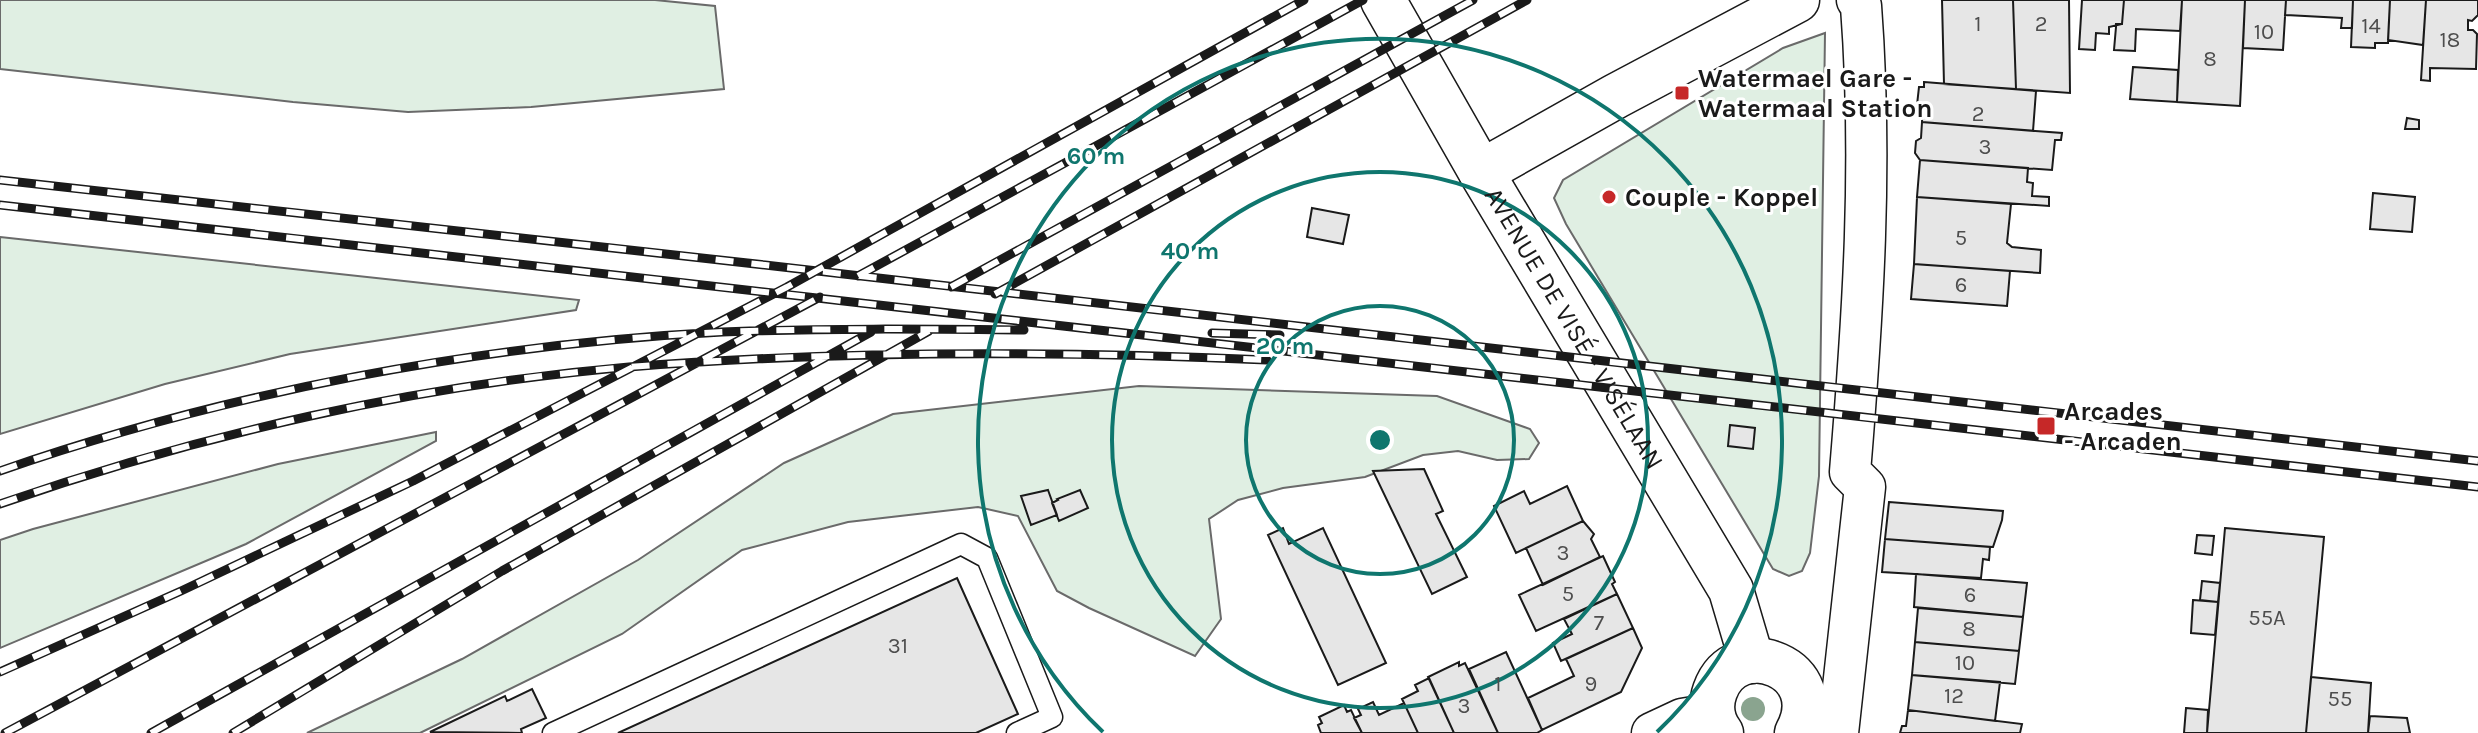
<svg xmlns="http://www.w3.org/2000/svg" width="2478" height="733" font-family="Karla,sans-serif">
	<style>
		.green { fill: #e0efe3; stroke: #6a6a6a; stroke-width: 2 }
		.building { fill: #e6e6e6; stroke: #1a1a1a; stroke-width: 2 }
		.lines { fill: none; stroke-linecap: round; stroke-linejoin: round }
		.lane-casing { stroke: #1a1a1a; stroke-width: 23 }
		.street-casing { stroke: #1a1a1a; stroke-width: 43 }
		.secondary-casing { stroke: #1a1a1a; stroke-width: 47 }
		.lane { stroke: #fff; stroke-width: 20 }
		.street { stroke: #fff; stroke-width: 40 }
		.secondary { stroke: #fff; stroke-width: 44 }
		.rail-casing { stroke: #1a1a1a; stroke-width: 9 }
		.rail { stroke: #fff; stroke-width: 6; stroke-dasharray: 18; stroke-linecap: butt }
		.tree { fill: #8aa48f }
		.ring { fill: none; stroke: #0f766e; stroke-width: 4 }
		.poi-dot { fill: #c62828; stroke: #fff; stroke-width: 3 }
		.labels { text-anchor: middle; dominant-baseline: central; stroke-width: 6; stroke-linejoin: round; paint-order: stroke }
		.number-label { font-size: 22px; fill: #4d4d4d }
		.poi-label { font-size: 26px; font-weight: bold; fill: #1a1a1a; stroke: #fff; text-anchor: start }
		.street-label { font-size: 26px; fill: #1a1a1a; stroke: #fff }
		.centre { fill: #0f766e; stroke: #fff; stroke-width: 4 }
		.ring-label { font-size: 24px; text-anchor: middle; font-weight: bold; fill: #0f766e; stroke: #fff; stroke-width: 6; stroke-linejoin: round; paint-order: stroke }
	</style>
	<rect width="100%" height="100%" fill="#fff"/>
	<path class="green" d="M0,0H655L715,6L724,89L531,107L408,112L293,102L0,69Z
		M1825,33L1819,476L1810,553L1802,571L1789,576L1773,569L1566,224L1554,198L1563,180L1783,48Z
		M0,237L579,300L576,310L290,354L165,384L0,434Z
		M1139,386L1437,396L1530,429L1539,443L1529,459L1497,460L1458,451L1423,455L1365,477L1283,488L1238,500L1209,519L1221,619L1195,656L1089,608L1057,591L1018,516L978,507L848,522L742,550L622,634L420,733H307L462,659L638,560L784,463L893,414Z
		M436,432V441L246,544L0,648V540L33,529L278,464Z"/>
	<path class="building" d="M1942,0H2013L2016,89L1944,84Z
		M2013,0H2069L2070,93L2016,89Z
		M2082,0H2124L2122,24L2109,27V34L2096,33L2095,50L2079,49Z
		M2124,0H2182L2180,31L2136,29L2135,51L2114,50L2116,27V24H2122Z
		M2182,0H2245L2240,106L2177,102Z
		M2245,0H2286L2283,50L2243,48Z
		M2286,0H2353L2352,28H2341L2342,18L2285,15Z
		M2353,0H2390L2388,43H2375V48L2351,47Z
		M2390,0H2426L2423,45L2388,40Z
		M2426,0H2478V15L2472,21L2468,20V30H2473L2477,34L2476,69L2430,68V81L2421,80Z
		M2133,67L2178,70L2177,102L2130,99Z
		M1924,82L2036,91L2033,131L1922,122L1923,105H1917L1919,87H1924Z
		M2407,118L2419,120V129H2405Z
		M1922,122L2062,133L2061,140H2055L2052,170L1920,160L1915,153L1916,141L1921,138Z
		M1920,160L2028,168L2027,182L2033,183L2032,196L2049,197V206L1917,197Z
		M2373,193L2415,197L2412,232L2370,229Z
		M1917,197L2011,204L2007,243L2012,247L2041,250L2040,273L1914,264Z
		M1312,208L1349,215L1343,244L1307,237Z
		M1914,264L2010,271L2007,306L1911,299Z
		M1730,425L1755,428L1753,449L1728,446Z
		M1424,469L1443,511L1436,514L1467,577L1432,594L1373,471Z
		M1567,486L1583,521L1516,553L1494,506L1524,491L1530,504Z
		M1048,490L1057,515L1031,525L1021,496Z
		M1080,490L1088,508L1059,521L1052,503L1058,500L1057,499Z
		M1889,502L2003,511L2002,520L1993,547L1885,539Z
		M1583,521L1594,534L1591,539L1600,557L1543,585L1526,548Z
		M1283,528L1289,544L1323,528L1386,663L1338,685L1268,535Z
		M2225,528L2324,537L2306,733H2207Z
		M2197,535L2214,536L2212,555L2195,553Z
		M1885,539L1990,547L1989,560L1983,559L1981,578L1882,572Z
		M1603,556L1615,582L1612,584L1617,594L1536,631L1519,595Z
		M1916,574L2027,583L2023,617L1914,607Z
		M957,578L1018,714L976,733H618Z
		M2202,581L2220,583L2218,602L2200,600Z
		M1617,594L1633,628L1561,661L1553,643L1572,634L1564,619Z
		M2193,600L2218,602L2215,635L2191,633Z
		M1918,608L2023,617L2019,651L1915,642Z
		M1633,628L1642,648L1621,692L1542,730L1528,698L1574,676L1566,659Z
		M1915,642L2019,651L2015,684L1912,675Z
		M1506,652L1542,730L1537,733H1498L1469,669Z
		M1459,662V666L1465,663L1498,733H1454L1428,677Z
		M1912,675L2000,682L1995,721L1908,710Z
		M2311,677L2371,683L2368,733H2306Z
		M1429,678L1454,733H1418L1404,703L1402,699L1418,691L1415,685Z
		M532,689L546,718L521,729L522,733L430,732L505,696L507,701Z
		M1373,702L1379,715L1404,703L1418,733H1362L1354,718L1361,715L1358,709Z
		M1344,705L1347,712L1351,710L1362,733H1321L1318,725L1322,723L1319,717Z
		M2186,708L2208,710L2207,733H2184Z
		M1908,710L2022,724L2020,733H1900L1902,726H1906Z
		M2370,716L2407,718L2410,733H2368Z"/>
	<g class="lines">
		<g class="lane-casing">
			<path id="lane" d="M553,733L961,544L987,558L1052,717L1017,733"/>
		</g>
		<g class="street-casing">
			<path id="street" d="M1652,733L1682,719L1712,714
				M1838,733L1865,487L1850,472C1863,315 1873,164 1861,6L1857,0"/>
		</g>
		<g class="secondary-casing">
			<g id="secondary">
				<path id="s1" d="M1383,0L1481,172L1731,590L1752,661"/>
				<path d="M1481,172L1616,96L1797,0"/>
				<path d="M1721,733C1712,721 1710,705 1715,691C1736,631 1832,668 1797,733"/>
			</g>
		</g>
		<use href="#lane" class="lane"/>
		<use href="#street" class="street"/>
		<use href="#secondary" class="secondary"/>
		<g class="rail-casing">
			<path id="rail" d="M0,180L765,265L2478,461
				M0,205L2478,487
				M858,276L1363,0
				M951,287L1473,0
				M995,294L1527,0
				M1212,333L1280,335
				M0,471C226,392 483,344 722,332C823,328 924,329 1024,330
				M0,504C201,434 417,385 629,367C841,350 1055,351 1267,360
				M0,672L181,591L413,481L787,287L1304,0
				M5,733L820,297
				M151,733L871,332
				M233,733L502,571L929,331"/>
		</g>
		<use href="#rail" class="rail"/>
	</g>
	<circle class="tree" cx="1753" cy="709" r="12"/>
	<g class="ring">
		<circle cx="1380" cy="440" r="134"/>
		<circle cx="1380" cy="440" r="268"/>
		<path d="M1103 732A402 402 0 1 1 1657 732"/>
	</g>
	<g class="poi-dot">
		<rect x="1674" y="85" width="16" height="16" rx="4"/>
		<circle cx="1609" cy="197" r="8"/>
		<rect x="2036" y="416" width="20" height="20" rx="4"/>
	</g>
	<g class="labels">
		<g class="number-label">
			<text x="1978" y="24">1</text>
			<text x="2041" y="24">2</text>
			<text x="2371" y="26">14</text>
			<text x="2264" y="32">10</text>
			<text x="2450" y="40">18</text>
			<text x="2210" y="59">8</text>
			<text x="1978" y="114">2</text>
			<text x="1985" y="147">3</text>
			<text x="1961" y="238">5</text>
			<text x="1961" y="285">6</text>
			<text x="1563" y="553">3</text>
			<text x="1568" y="594">5</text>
			<text x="1970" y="595">6</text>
			<text x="2267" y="618">55A</text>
			<text x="1599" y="623">7</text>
			<text x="1969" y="629">8</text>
			<text x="898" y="646">31</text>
			<text x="1965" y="663">10</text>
			<text x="1498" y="684">1</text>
			<text x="1591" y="684">9</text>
			<text x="1954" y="696">12</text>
			<text x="2340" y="699">55</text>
			<text x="1464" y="706">3</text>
		</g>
		<g class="poi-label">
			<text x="1698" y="78">Watermael Gare -<tspan x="1698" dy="30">Watermaal Station</tspan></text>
			<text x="1625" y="197">Couple - Koppel</text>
			<text x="2064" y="411">Arcades<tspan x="2064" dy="30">- Arcaden</tspan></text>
		</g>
		<g class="street-label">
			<text stroke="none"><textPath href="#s1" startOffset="380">AVENUE DE VISÉ - VISÉLAAN</textPath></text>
		</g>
	</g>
	<circle cx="1380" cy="440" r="12" class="centre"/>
	<g class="ring-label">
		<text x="1096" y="164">60 m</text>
		<text x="1190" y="259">40 m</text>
		<text x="1285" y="354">20 m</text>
	</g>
</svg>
